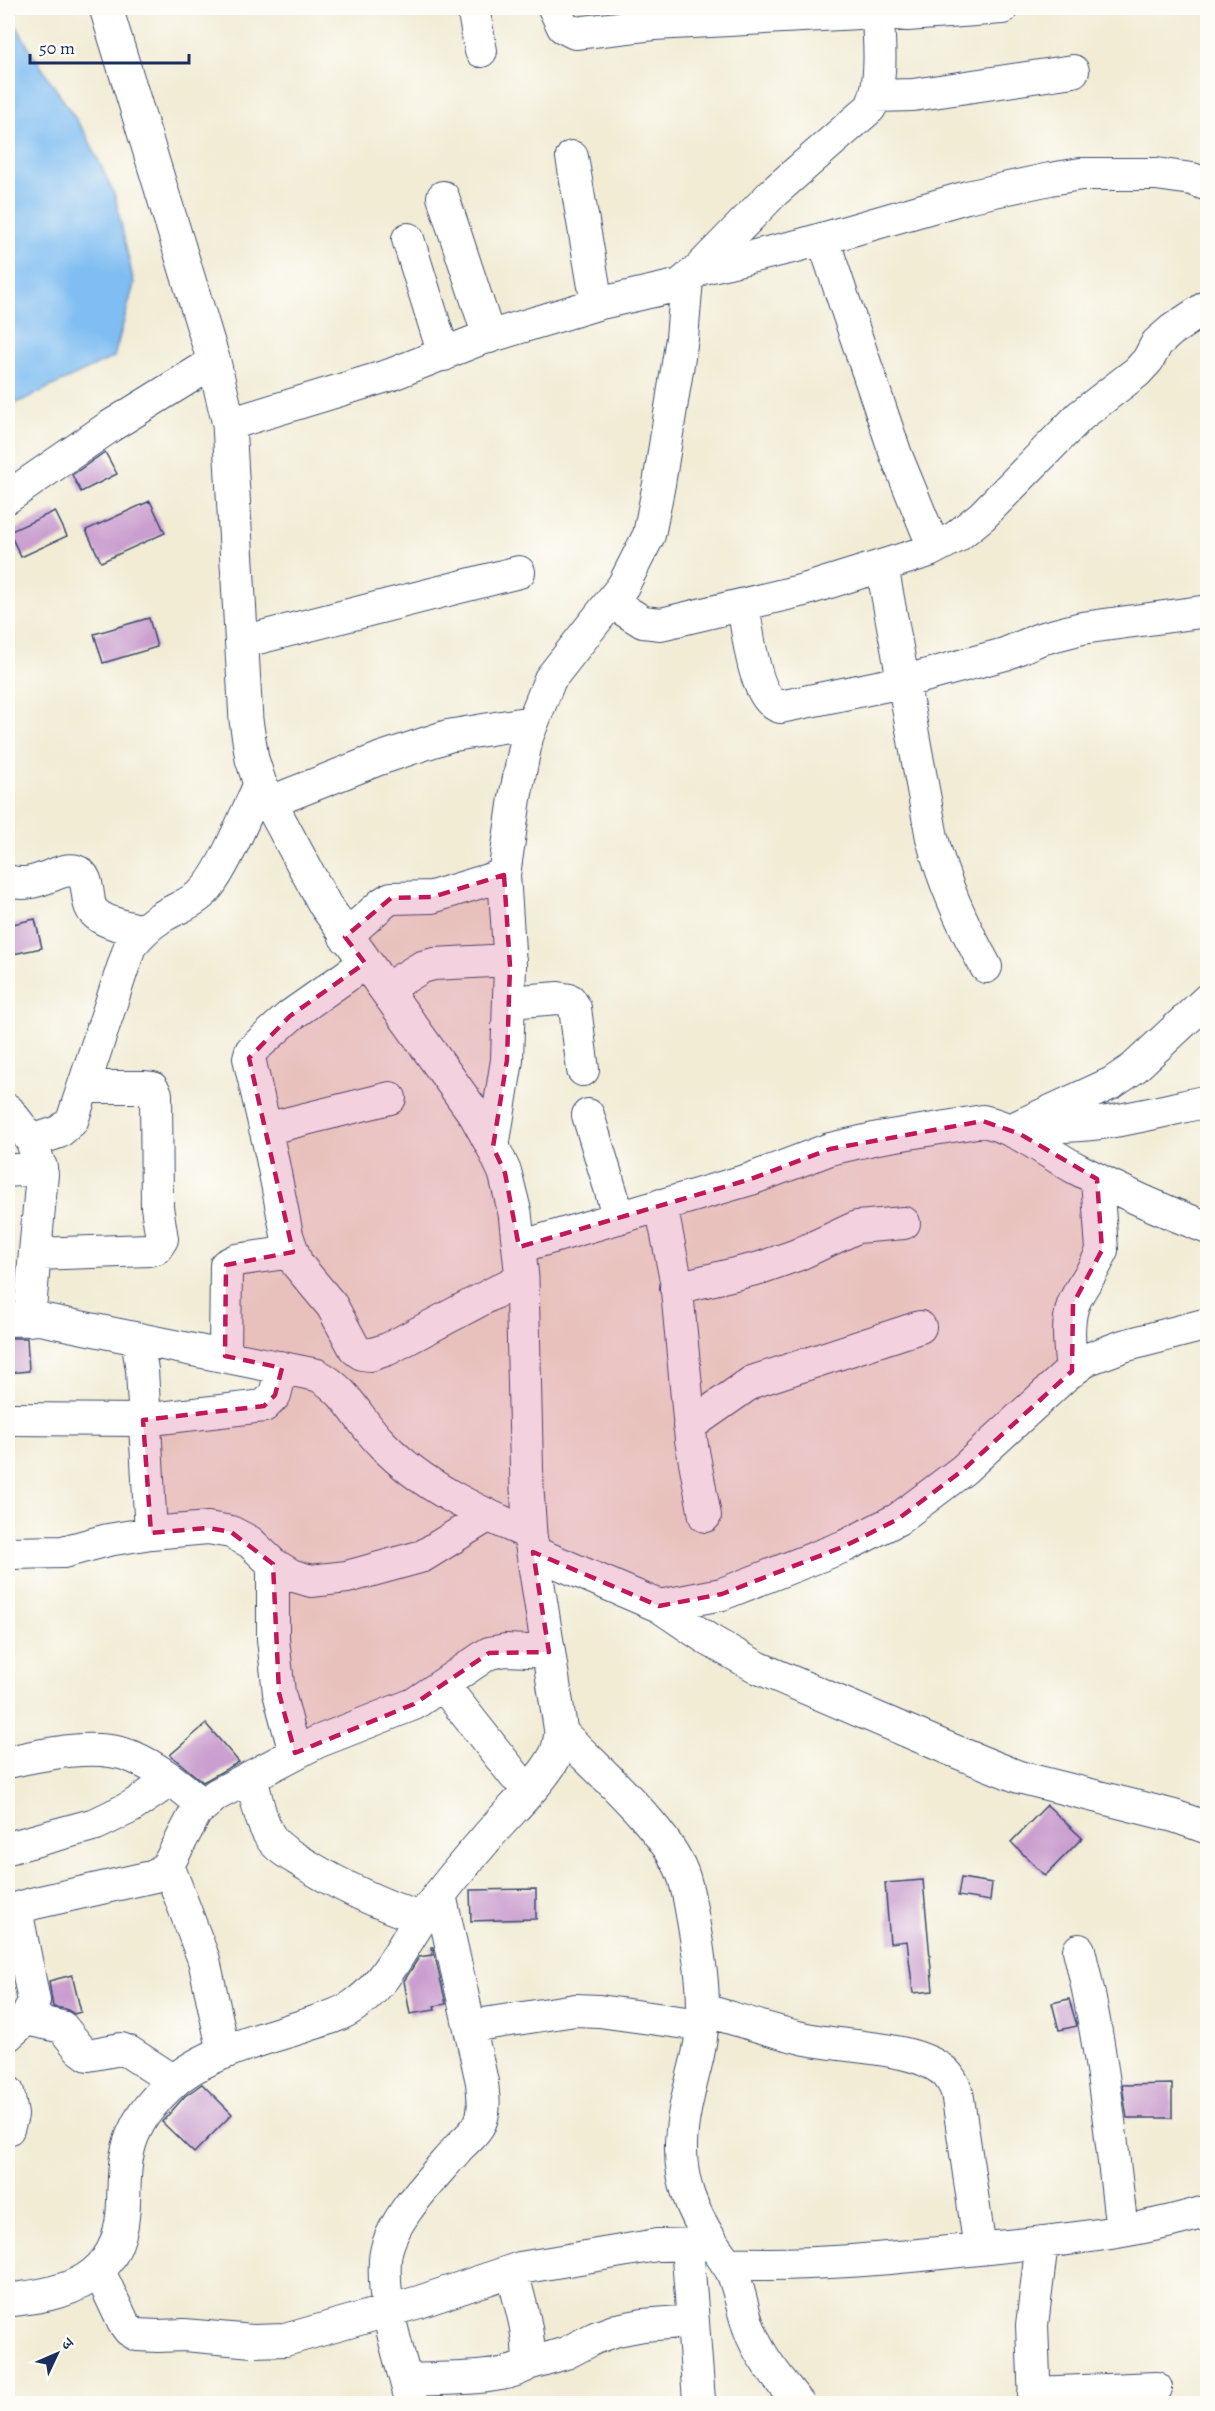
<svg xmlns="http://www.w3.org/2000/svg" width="1215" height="2411" font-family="Alegreya,'Noto Serif Devanagari',serif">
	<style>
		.water { fill: #7fbdf2; stroke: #4d76a8; stroke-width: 1.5 }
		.building { fill: #ca9fcf }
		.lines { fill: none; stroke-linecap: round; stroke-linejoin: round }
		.minor-casing { stroke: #3b4b70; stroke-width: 34 }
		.highway-casing { stroke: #3b4b70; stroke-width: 35 }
		.minor { stroke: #fff; stroke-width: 32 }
		.highway { stroke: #fff; stroke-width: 33 }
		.marked { fill: #c2185b; fill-opacity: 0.2; stroke: #c2185b; stroke-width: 4.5; stroke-dasharray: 12 8; stroke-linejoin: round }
	</style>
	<rect width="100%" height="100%" fill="#fdfcf7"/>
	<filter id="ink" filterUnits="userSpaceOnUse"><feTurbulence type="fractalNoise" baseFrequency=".0167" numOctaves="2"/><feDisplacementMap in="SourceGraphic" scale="12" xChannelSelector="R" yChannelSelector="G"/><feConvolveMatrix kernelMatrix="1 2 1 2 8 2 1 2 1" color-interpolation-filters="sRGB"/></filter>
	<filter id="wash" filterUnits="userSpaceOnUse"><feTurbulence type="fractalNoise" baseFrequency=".008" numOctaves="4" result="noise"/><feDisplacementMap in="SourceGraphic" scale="24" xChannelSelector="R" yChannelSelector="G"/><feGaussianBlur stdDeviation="1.35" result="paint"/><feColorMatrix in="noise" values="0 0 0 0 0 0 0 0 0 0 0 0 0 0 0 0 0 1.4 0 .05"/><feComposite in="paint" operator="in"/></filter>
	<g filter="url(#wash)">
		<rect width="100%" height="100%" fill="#f2ecd5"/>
		<path class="water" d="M8,10L30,50L87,136L115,196L134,284L114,357L8,407Z"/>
		<g id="blocks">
			<path class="building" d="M105,452L117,474L81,492L72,475Z
				M150,501L165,533L101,562L86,530Z
				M55,511L67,536L21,557L9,532Z
				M149,618L157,647L103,663L94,634Z
				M35,919L42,948L8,955V925Z
				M8,1338H27L29,1371L8,1373Z
				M206,1724L239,1762L203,1782L170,1755Z
				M1047,1805L1082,1838L1045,1876L1011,1842Z
				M961,1878L992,1883L990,1901L958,1896Z
				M923,1880L933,1991L913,1993L907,1941L890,1943L885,1883Z
				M536,1889V1919L471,1921L470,1890Z
				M431,1947H433L446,2004L434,2006L435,2010L410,2014L404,1981L419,1957L432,1955Z
				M72,1975L81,2012L74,2014L66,2009L53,2007L49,1981Z
				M1069,1999L1077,2026L1059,2030L1052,2003Z
				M202,2084L232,2114L194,2153L162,2122L185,2096Z
				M1172,2084V2118H1127L1122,2085Z"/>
		</g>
	</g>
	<g filter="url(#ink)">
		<use href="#blocks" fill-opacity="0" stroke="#3b4b70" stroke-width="1.5"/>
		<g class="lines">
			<g class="minor-casing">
				<path id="minor" d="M473,8L481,51
					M554,8L563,27L575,33L654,24L878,12L907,15L1002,8
					M875,96L913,95L1073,71
					M572,157L597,304
					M443,197L489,337
					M408,239L444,355
					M823,239L896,455L934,548
					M699,269L797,246L967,197L1050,179L1081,174H1156L1192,179L1208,185
					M229,424L390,375L478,340L597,304L680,285L699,269L774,192L870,108C884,85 879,34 877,8
					M8,497L109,427L214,362
					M882,566L932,838C944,885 963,926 986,967
					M611,602L643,622L661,624L804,590L929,551L956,537L982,516L1080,416L1137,372L1148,360L1157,343L1172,330L1208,306
					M743,605C748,630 753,699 780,707L902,682L1005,654L1040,639L1082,628L1201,612
					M242,642L519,572
					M268,803L379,759L448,736L532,722
					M8,881C37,890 58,866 76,871C92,876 84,902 94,912C105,924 126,926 142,931
					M345,937L383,903L391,898L432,897L504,875
					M365,963L290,1016L251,1051L249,1058L272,1158L287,1235L297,1264L332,1306L355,1349L362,1354L370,1355L388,1349L522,1278
					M386,989L422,967L434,964L510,960
					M509,1002L558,998L570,1000L575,1008L583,1070
					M8,1110L32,1141L42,1174L29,1320
					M588,1115L619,1218
					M1027,1124C1089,1132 1148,1114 1208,1101
					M265,1129L390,1098
					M1010,1130L1112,1083L1134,1068L1208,999
					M32,1141L59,1132L72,1121L130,946C139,935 147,926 160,918C175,908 195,903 207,888C226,865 246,813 260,784
					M493,1147L507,1060L510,966L504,875L515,798L527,737L550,679L623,586L649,535L659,484L682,338L687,279
					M8,1171L41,1167
					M661,1205L676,1280L691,1440L705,1516
					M519,1247L751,1179L830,1149L878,1138L983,1121C1019,1129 1046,1152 1077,1169C1119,1191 1163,1211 1208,1228
					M35,1254L149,1250L156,1248L162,1239L157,1207L156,1094L152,1088L143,1087H84
					M676,1288L760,1268L797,1255L857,1227L904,1223
					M8,1320L40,1319L317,1375C348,1391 358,1420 382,1444C422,1486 478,1512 530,1534
					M137,1339L142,1370L151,1533
					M225,1356L226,1265L236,1260L293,1252
					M1072,1371C1070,1350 1066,1326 1073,1305C1080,1285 1096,1271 1102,1250L1097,1179
					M8,1419L143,1420L264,1406L275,1395L281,1371L280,1367
					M689,1426L752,1382L920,1327
					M533,1552L659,1606L722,1594L845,1546L898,1519L963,1470L1065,1376L1088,1359L1123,1346L1208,1324
					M8,1553L63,1552L108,1540L151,1533L208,1528L231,1532L250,1542L273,1564L291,1575L311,1581L347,1577L423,1556L481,1520L486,1514
					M273,1564V1639L279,1693L295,1753
					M659,1606L709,1640L759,1668L947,1748L1019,1777L1174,1816L1208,1828
					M443,1685L515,1776
					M561,1732C595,1767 665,1828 682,1872C688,1887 690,1904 693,1920C701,1965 708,2010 698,2055C691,2085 682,2113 681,2144C680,2183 692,2210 712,2242C718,2252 726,2261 732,2272C740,2290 742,2310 749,2328C759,2357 780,2380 799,2404
					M8,1762C45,1754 96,1742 133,1757C159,1768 181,1787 202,1804
					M251,1777C257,1798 260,1825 274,1842C283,1852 297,1859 308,1866C346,1889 380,1904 422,1919
					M8,1848L96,1824L131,1807L171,1780
					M168,1865L204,1960L224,2053
					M8,1911L35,1903L155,1876L168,1865L196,1812L216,1795L317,1742L414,1704L489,1653L506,1650L549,1652
					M1079,1950C1102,2043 1111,2137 1122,2231
					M703,2010C736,2019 769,2030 802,2038C842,2048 914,2045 945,2072C951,2078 954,2084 957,2092L980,2249
					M26,2019L62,2027L80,2049L88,2055L121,2049L129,2052L174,2081
					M471,2026L575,2010L599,2011L701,2025
					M8,2035L26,2019L34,2001L16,1909
					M8,2092L12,2115L8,2129
					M687,2245L699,2400
					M726,2263C810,2267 894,2258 978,2249C1055,2241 1133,2234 1208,2211
					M99,2271L123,2322L129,2330L137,2335L158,2336L184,2335L253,2341L285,2340L419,2302L520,2268L657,2245L713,2244
					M528,2364L566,2353L595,2338L617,2330L643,2325L693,2321
					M406,2380C436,2378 506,2381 528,2364C531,2333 519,2301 512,2271
					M1034,2393L1156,2388
					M412,2404C400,2357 382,2308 385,2260C387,2222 435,2176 459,2147C466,2140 476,2132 480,2123C486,2110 483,2096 482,2082L440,1895
					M1035,2404L1032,2325L1042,2242"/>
			</g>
			<g class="highway-casing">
				<path id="highway" d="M8,2300C67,2294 118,2281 123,2212C125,2183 122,2155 136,2128C144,2111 159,2095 173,2082C204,2054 262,2039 301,2027C318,2021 337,2017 352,2007C384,1987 400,1949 421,1919C441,1892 462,1866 484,1841C505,1815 538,1786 554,1758C559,1750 560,1741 561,1732L530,1534L527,1489L522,1278L515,1213L505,1173L493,1147L476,1116L325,905L260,784L252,759L246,720L229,424L214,362L106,8"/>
			</g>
			<use href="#minor" class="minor"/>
			<use href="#highway" class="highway"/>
		</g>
	</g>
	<path class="marked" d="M504,875L510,966L507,1060L493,1147L505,1173L519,1247L751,1179L830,1149L983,1121L1020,1134L1097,1179L1102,1250L1073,1304L1072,1371L963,1470L898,1519L845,1546L722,1594L659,1606L533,1552L549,1652L489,1653L414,1704L295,1753L279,1693L273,1564L231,1532L208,1528L151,1533L143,1420L264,1406L275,1395L282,1368L225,1356L226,1265L293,1252L249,1058L290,1016L365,963L345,937L391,898L432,897Z"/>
	<rect width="1215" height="2411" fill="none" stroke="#fdfcf7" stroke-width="30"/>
	<g transform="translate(57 2354) rotate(46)" stroke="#fdfcf7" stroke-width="4.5" paint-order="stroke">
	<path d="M0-4.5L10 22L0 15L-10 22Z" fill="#1b2f5e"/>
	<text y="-9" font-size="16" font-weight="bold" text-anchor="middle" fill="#1b2f5e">उ</text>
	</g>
	<path d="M30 54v9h159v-9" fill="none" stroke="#1b2f5e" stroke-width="3"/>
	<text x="39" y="54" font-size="18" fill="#1b2f5e" stroke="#fdfcf7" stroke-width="4.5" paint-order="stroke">50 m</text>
</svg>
